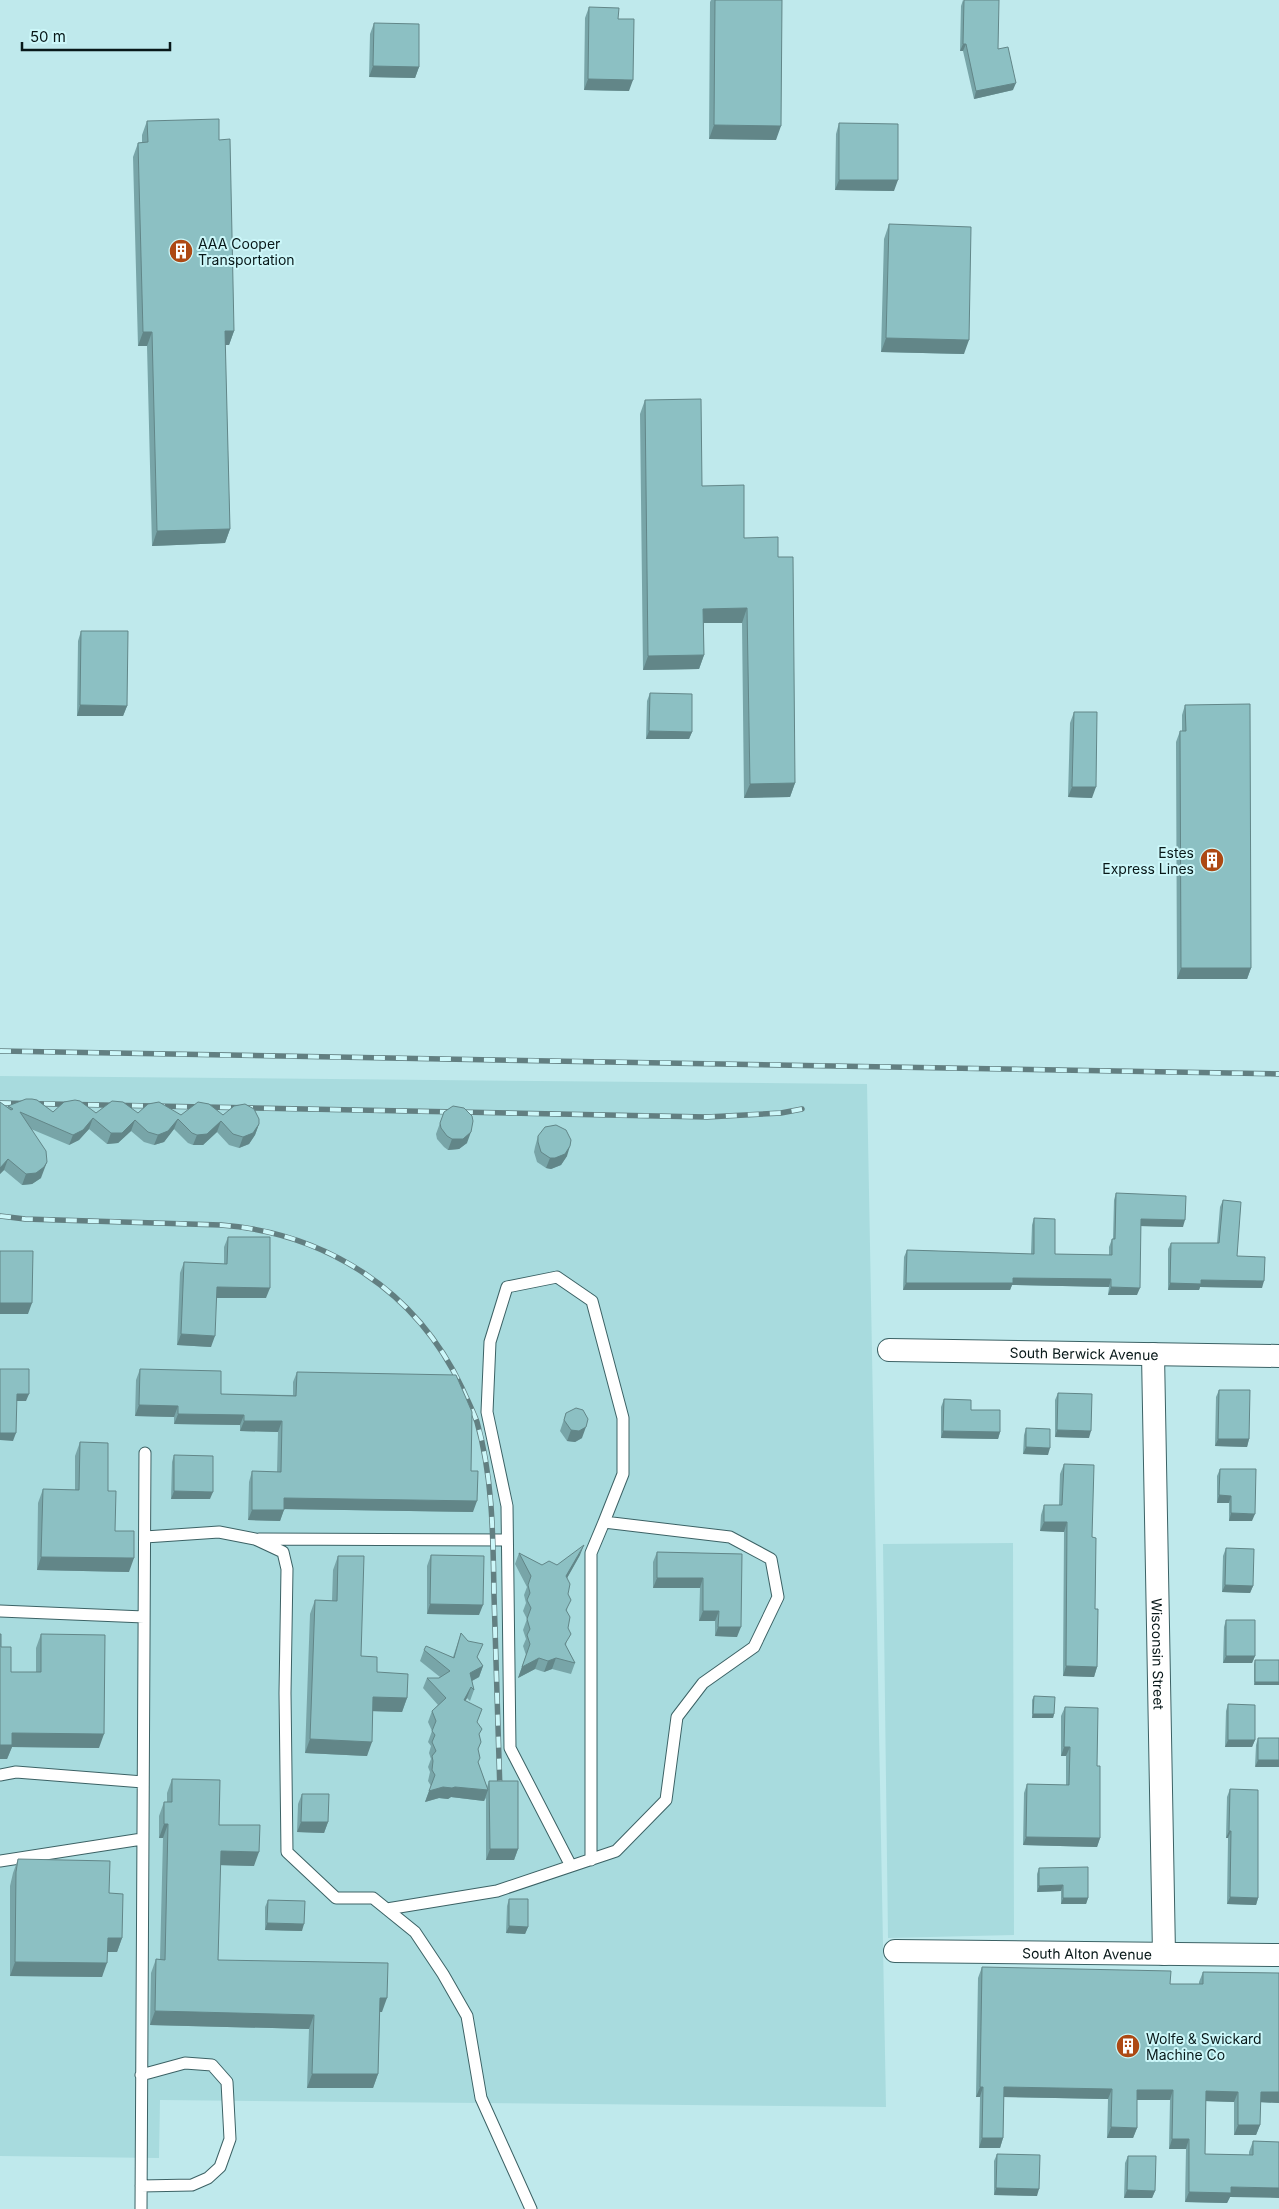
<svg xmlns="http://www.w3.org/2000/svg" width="1279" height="2209" font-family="Inter,sans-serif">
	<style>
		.built { fill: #a8dbde }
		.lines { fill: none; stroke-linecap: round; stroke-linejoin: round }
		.lane-casing { stroke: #3c6265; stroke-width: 13 }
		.street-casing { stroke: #3c6265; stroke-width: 24 }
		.lane { stroke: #fff; stroke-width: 11 }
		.street { stroke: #fff; stroke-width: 22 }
		.rail-casing { stroke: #627f81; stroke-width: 5.5 }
		.rail { stroke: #ccf7f9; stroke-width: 4; stroke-dasharray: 11; stroke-linecap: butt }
		.wall { fill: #78a5a8 }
		.shaded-wall { fill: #628688 }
		.building { fill: #8cc0c3; stroke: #628688 }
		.labels { text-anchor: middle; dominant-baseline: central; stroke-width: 4; stroke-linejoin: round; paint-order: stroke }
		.poi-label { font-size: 14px; fill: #081819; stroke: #ccf7f9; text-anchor: start }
		.street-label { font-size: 14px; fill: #081819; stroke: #ccf7f9 }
	</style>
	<rect width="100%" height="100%" fill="#bfe9ec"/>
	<path class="built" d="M0,1076L867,1084L886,2107L160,2100L159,2158L0,2156Z
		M1013,1543L1014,1935L888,1938L883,1544Z"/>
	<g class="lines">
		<g class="lane-casing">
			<path id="lane" d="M145,1537L219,1532L255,1539L283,1552L287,1569L285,1693L287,1852L336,1898H373L415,1932L443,1974L467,2016L481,2098L531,2209
				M259,1539L507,1540
				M0,1611L144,1617
				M0,1775L16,1772L143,1782
				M0,1861L142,1839
				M571,1866L510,1748L507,1506L487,1412L490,1342L507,1287L557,1277L592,1301L623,1418V1474L604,1522
				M387,1909L497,1891L616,1851L666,1800L677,1717L703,1683L754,1647L778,1597L771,1559L730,1537L604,1522L591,1553V1860
				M141,2186L192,2185L208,2178L220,2167L230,2139L227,2082L212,2065L185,2063L141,2075
				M141,2209L145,1453"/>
		</g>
		<g class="street-casing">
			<g id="street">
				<path id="s1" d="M889,1350L1279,1356"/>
				<path id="s2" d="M1153,1354L1164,1954"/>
				<path id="s3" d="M895,1951L1279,1955"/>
			</g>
		</g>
		<use href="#lane" class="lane"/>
		<use href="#street" class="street"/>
		<g class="rail-casing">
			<path id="rail" d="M0,1051L1279,1074
				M0,1103L707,1117L781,1113L802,1109
				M0,1216L25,1219L221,1225C326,1233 417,1291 462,1388C467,1399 473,1411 477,1422C493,1478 493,1537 494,1595C496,1661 498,1726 500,1792"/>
		</g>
		<use href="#rail" class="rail"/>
	</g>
	<path class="wall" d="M711,0H782L776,140L709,139L710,2Z
		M963,0L1013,90L974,99L963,51H960L961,6Z
		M589,7L629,91L584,90L585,18Z
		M374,23L419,67L415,78L369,77L370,34Z
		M147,121L219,140L234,331L229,345H225L230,529L225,543L152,546L147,346H138L133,157L138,143L142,142V135Z
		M839,123L894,191L835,190L836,134Z
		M889,224L964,354L881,352L884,239Z
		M645,400L702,486L744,538L778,557L795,783L790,797L744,798L742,623H704V655L699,669L643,670L640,414Z
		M81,631L127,706L123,716H77L78,641Z
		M650,693L692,732L689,739H646L647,701Z
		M1185,705L1251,968L1247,979H1177L1176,742L1180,731H1182V715Z
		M1074,712L1092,798L1068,797L1070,723Z
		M0,1102L7,1108L8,1106L53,1112L96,1113H138L181,1115H223L259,1124L255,1135L249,1144L239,1148L229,1145L217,1132L203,1145H193L188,1143L174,1129L164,1142L154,1145L144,1142L131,1131L118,1143L107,1144L89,1129L79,1140L69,1145L31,1129L41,1178L32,1184L22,1185L4,1170L0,1174Z
		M444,1112L467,1143L459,1149L448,1150L444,1147L437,1139L436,1134Z
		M538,1136L567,1156L561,1165L551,1169L546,1168L537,1162L534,1152L535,1147Z
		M1116,1193L1183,1227L1141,1226L1137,1295H1108L1109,1287L1012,1285L1010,1290H903L904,1257L907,1250L1031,1254L1032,1225L1034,1218L1055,1254L1109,1255V1247L1112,1239H1113L1114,1200Z
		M1223,1200L1237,1256L1262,1288L1200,1287L1199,1290H1168V1249L1171,1243H1217L1220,1207Z
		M228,1237L266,1298H216L211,1347L177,1345L180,1273L184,1262L224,1264V1247Z
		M140,1369L221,1394L293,1395V1382L297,1372L471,1471L473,1512L284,1509L280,1521L248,1520L249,1482L252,1471L277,1472L278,1432L240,1431V1425L174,1424V1417L135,1416L136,1380Z
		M1219,1390L1249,1439L1247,1447L1215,1446L1216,1397Z
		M1058,1393L1089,1438L1055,1437V1400Z
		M944,1399L971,1410L1000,1432L998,1439L941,1438V1407Z
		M566,1413L582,1438L575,1442L567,1441L560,1431Z
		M1026,1428L1048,1455L1023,1454L1024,1435Z
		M80,1442L108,1491L115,1531L129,1572L37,1570L38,1503L43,1489L75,1490V1456Z
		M174,1455L210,1499H171L172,1462Z
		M1064,1464L1092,1537L1097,1667L1094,1677L1063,1676L1064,1532L1040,1531L1041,1515L1044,1505H1059L1060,1474Z
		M1220,1469L1252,1521H1229V1503H1217V1476Z
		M1226,1548L1253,1586L1250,1593L1222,1592L1223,1556Z
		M657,1552L742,1554L737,1637L715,1636V1621H699L700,1588H653V1562Z
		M519,1553L542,1565H557L580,1555L567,1578L568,1594L567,1612L568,1628L566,1646L575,1663L571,1674L552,1669L544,1672L535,1669L518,1678L526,1655L523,1646L526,1639L523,1630L527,1619L523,1611L526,1603L524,1595L527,1587L515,1564Z
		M431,1555L479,1615L427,1614V1566Z
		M338,1556L361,1656L377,1672L407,1698L402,1712L373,1711L367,1756L305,1753L310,1614L315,1600L332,1601L333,1570Z
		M1226,1620L1255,1656L1252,1663H1223L1224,1627Z
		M461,1633L483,1666L479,1677L472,1681L474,1690L470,1701L467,1698L465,1701L477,1723L479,1735L478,1750V1762L487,1787L489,1781L518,1849L514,1860H486V1798L484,1801L451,1797L448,1799L439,1798L425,1802L431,1786L428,1781L430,1772L428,1767L431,1759L429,1753L431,1746L428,1742L432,1731L428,1722L432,1711L438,1705L423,1688L427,1678H439L440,1677L420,1661L424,1650L453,1657Z
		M41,1634L99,1748L12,1747L7,1759L1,1647L11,1672H36V1648Z
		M1255,1660H1279L1254,1685V1664Z
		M1034,1696L1054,1714L1053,1718H1032V1700Z
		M1228,1704L1255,1740L1252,1747H1225L1226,1711Z
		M1065,1707L1097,1766L1100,1838L1097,1847L1023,1845L1024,1793L1027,1784L1066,1785V1756H1061V1716Z
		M1258,1738H1279L1255,1767L1256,1745Z
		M172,1779L219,1825L254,1866L220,1865L218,1960L382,2012H380L378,2074L373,2088H307L309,2029L150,2025L151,1973L156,1959H160L163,1838H159V1816L164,1802H167V1793Z
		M1230,1789L1258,1898L1256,1905L1227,1904L1228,1838H1226L1227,1797Z
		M302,1794L328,1822L324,1833L297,1832L298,1804Z
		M18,1859L122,1938L117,1952H107L102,1977L10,1976V1886L13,1873Z
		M1039,1868L1088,1898L1086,1904H1061V1891L1037,1892V1874Z
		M509,1899L528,1927L525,1934L506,1933L507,1906Z
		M268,1900L302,1931L265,1930V1907Z
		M982,1967L1170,1984H1199V1982L1203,1972L1279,1973V2103L1260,2102V2125L1256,2135H1234V2102L1206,2101L1205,2154L1249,2155V2152L1253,2141L1279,2142L1230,2197L1227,2203L1185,2202L1186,2149H1169L1170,2100H1137V2128L1133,2138H1107L1108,2099L1004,2097L1003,2138L1000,2148H979L980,2097H976L978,1978Z
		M997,2154L1037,2196L994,2195V2161Z
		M1128,2156L1155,2191L1152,2198H1124L1125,2163Z"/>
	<path class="shaded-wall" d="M963,44H966L963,51H960Z
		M373,66L419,67L415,78L369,77Z
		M588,79L633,80L629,91L584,90Z
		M1016,83L1013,90L974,99L976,91Z
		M714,125L781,126L776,140L709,139Z
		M839,180H898L894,191L835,190Z
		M225,331H234L229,345H220Z
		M143,332H152L147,346H138Z
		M886,338L969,340L964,354L881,352Z
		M230,529L225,543L152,546L157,531Z
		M747,608L742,623H698L703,609Z
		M704,655L699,669L643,670L648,656Z
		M80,705L127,706L123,716H77Z
		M649,731L692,732L689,739H646Z
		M795,783L790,797L744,798L750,784Z
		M1072,787H1096L1092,798L1068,797Z
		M1181,968H1251L1247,979H1177Z
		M93,1118L89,1129L79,1140L69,1145L73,1135Z
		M178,1119L174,1129L164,1142L154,1145L158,1135Z
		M135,1120L131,1131L118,1143L107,1144L111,1133Z
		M221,1121L217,1132L203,1145H193L197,1135Z
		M259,1124L255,1135L249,1144L239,1148L243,1137Z
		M471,1132L467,1143L459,1149L448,1150L452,1139Z
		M570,1146L567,1156L561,1165L551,1169L546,1168L550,1158Z
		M8,1159L4,1170L0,1174V1168Z
		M47,1162L41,1178L32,1184L22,1185L26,1174Z
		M1141,1219L1185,1220L1183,1227L1138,1226Z
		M1013,1278L1111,1279L1109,1287L1012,1285L1010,1290H903L906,1283Z
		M1201,1280L1264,1281L1262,1288L1200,1287L1199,1290H1168L1170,1283Z
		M217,1287L270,1288L266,1298H213Z
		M1111,1287L1140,1288L1137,1295H1108Z
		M0,1303H32L28,1314H0Z
		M181,1334L215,1336L211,1347L177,1345Z
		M17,1394H29L26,1401H14Z
		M139,1405L178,1406L174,1417L135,1416Z
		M178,1414L244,1415L240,1425L174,1424Z
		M244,1421H282L278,1432L240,1431Z
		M586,1427L582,1438L575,1442L567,1441L571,1430Z
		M1057,1430L1091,1431L1089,1438L1055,1437Z
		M943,1431L1000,1432L998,1439L941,1438Z
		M0,1433H16L13,1441L0,1440Z
		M1218,1439H1249L1247,1447L1215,1446Z
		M1026,1447L1050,1448L1048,1455L1023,1454Z
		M174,1491L213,1492L210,1499H171Z
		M1219,1495L1231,1496L1229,1503H1217Z
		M284,1498L477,1501L473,1512L280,1509Z
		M252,1510H284L280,1521L248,1520Z
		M1231,1513L1255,1514L1252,1521H1229Z
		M1044,1522H1067L1064,1532L1040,1531Z
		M584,1545L580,1555L562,1587L566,1576Z
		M41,1557L134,1558L129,1572L37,1570Z
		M657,1578H703L700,1588H653Z
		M1225,1585L1253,1586L1250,1593L1222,1592Z
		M430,1604L483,1605L479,1615L427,1614Z
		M703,1611H719L715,1621H699Z
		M718,1627H741L737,1637L715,1636Z
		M1226,1656H1255L1252,1663H1223Z
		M539,1658L535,1669L518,1678L522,1667Z
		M556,1658L552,1669L544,1672L548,1661Z
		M483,1666L479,1677L466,1684L470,1673Z
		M1066,1666L1097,1667L1094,1677L1063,1676Z
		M1255,1682H1279V1685H1254Z
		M471,1687L467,1698L460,1711L464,1700Z
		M373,1697L407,1698L402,1712L368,1711Z
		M1033,1714H1054L1053,1718H1032Z
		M12,1733L104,1734L99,1748L12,1747L7,1759H0V1745Z
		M310,1739L372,1742L367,1756L305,1753Z
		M1228,1740H1255L1252,1747H1225Z
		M1064,1747H1070L1066,1756H1061Z
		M1258,1760H1279V1767H1255Z
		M443,1787H455L488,1790L484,1801L451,1797L448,1799L439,1798L425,1802L429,1791Z
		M301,1822H328L324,1833L297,1832Z
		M164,1824H168L163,1838H159Z
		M1229,1831H1231L1228,1838H1226Z
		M1026,1837L1100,1838L1097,1847L1023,1845Z
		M490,1849H518L514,1860H486Z
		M221,1851L259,1852L254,1866L216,1865Z
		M1063,1885L1061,1891L1037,1892L1039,1886Z
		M1230,1897L1258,1898L1256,1905L1227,1904Z
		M1063,1898H1088L1086,1904H1061Z
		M267,1923L304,1924L302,1931L265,1930Z
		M509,1926L528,1927L525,1934L506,1933Z
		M108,1938H122L117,1952H103Z
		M15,1962L107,1963L102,1977L10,1976Z
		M380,1998H387L382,2012H375Z
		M155,2011L314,2015L309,2029L150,2025Z
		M312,2074H378L373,2088H307Z
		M980,2087H983L980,2097H976Z
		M1004,2087L1112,2089L1108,2099L1001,2097Z
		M1137,2090H1173L1170,2100H1134Z
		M1206,2091L1238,2092L1234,2102L1203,2101Z
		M1261,2092H1279V2103L1257,2102Z
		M1238,2125H1260L1256,2135H1234Z
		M1111,2127L1137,2128L1133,2138H1107Z
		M982,2138H1003L1000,2148H979Z
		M1172,2139H1189L1186,2149H1169Z
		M1231,2187L1279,2188V2198L1230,2197L1227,2203L1185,2202L1189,2192Z
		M996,2188L1039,2189L1037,2196L994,2195Z
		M1127,2190L1155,2191L1152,2198H1124Z"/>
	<path class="building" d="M715,0H782L781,126L714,125Z
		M964,0H999L998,49L1008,47L1016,83L976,91L966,44H963Z
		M589,7L619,8L618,19H634L633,80L588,79Z
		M374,23L419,24V67L373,66Z
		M219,119V140L230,139L234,331H225L230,529L157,531L152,332H143L138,143L148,142L147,121Z
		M839,123L898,124V180H839Z
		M889,224L971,227L969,340L886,338Z
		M701,399L702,486L744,485V538L778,537V557H793L795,783L750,784L747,608L703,609L704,655L648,656L645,400Z
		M81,631H128L127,706L80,705Z
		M650,693L692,694V732L649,731Z
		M1250,704L1251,968H1181L1180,731H1186L1185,705Z
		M1074,712H1097L1096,787H1072Z
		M26,1099H32L37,1100L53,1112L64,1102L75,1100L80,1101L96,1113L112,1101L123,1102L138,1113L148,1104L159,1102L181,1115L198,1102L209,1104L223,1115L234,1106L245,1104L254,1109L259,1119V1124L253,1133L243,1137L233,1134L221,1121L207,1134L197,1135L192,1133L178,1119L168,1131L158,1135L148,1132L135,1120L122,1133H111L93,1118L83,1130L73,1135L20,1112L46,1151L47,1162L44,1167L36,1173L26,1174L8,1159L0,1168V1102L11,1110L13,1109L8,1106Z
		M453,1106L464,1108L472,1116L473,1121L471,1132L463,1139H452L447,1136L441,1128L440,1123L444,1112Z
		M556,1125L566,1130L571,1140L570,1146L565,1154L555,1158H550L541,1152L538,1142V1136L545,1127Z
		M1116,1193L1186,1196L1185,1220L1141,1219L1140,1288L1111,1287V1279L1013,1278V1283H906L907,1250L1034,1254V1218L1055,1219V1254L1112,1255V1239H1115Z
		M1223,1200L1241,1202L1237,1256L1265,1257L1264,1281L1201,1280V1284L1170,1283L1171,1243H1219Z
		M228,1237H270V1288L217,1287L215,1336L181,1334L184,1262L227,1264Z
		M0,1251H33L32,1303H0Z
		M0,1369H29V1394H17L16,1433H0Z
		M140,1369L221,1371V1394L296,1396L297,1372L456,1375L472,1412L471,1471H478L477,1501L284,1498V1510H252V1471L281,1472L282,1421H244V1415L178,1414V1406L139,1405Z
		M1219,1390H1250L1249,1439H1218Z
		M1058,1393L1092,1394L1091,1431L1057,1430Z
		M944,1399L971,1400V1410H1000V1432L943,1431Z
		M576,1408L583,1410L588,1419L586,1427L579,1431L571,1430L564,1420L566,1413Z
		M1026,1428L1050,1429V1448L1026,1447Z
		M80,1442L108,1443V1491H116L115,1531H134V1558L41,1557L43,1489L79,1490Z
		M174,1455L213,1456V1492L174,1491Z
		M1064,1464L1094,1465L1092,1537L1096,1538L1095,1609H1098L1097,1667L1066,1666L1067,1522H1044V1505H1062Z
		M1220,1469H1256L1255,1514L1231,1513V1496L1219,1495Z
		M584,1545L566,1576L570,1584L568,1594L571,1600L566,1610L570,1617L568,1628L571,1634L565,1644L575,1663L556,1658L548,1661L539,1658L522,1667L530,1644L527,1635L530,1629L527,1619L531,1608L527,1600L530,1593L528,1585L531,1576L519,1553L542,1565L549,1561L557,1565Z
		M1226,1548L1254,1549L1253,1586L1225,1585Z
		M657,1552L742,1554L741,1627H718L719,1611H703V1578H657Z
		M431,1555L484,1556L483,1605L430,1604Z
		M338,1556H364L361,1656L377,1657V1672L408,1674L407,1698L373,1697L372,1742L310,1739L315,1600L337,1601Z
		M1226,1620H1255V1656H1226Z
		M461,1633L468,1641L483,1644L477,1657L483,1666L470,1673L474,1690L471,1687L464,1700L482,1709L477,1722L482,1729L479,1734L481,1742L478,1749L480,1758L478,1762L488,1790L455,1787L452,1788L443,1787L429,1791L435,1775L432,1770L433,1761L432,1756L436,1751L432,1742L435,1735L432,1731L436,1721L432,1711L446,1698L427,1678H439L450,1671L424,1650L426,1646L454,1658Z
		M0,1634H1V1647H11V1672H41V1634L105,1635L104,1734L12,1733V1745H0Z
		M1255,1660H1279V1682H1255Z
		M1034,1696L1055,1697L1054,1714H1033Z
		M1228,1704L1255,1705V1740H1228Z
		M1065,1707L1098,1708L1097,1766H1100V1838L1026,1837L1027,1784L1069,1785L1070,1747H1064Z
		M1258,1738H1279V1760H1258Z
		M172,1779L220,1780L219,1825H260L259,1852L221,1851L218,1960L388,1963L387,1998H380L378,2074H312L314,2015L155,2011L156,1959L165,1960L168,1824H164V1802H172Z
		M489,1781H518V1849H490Z
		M1230,1789L1258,1790V1898L1230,1897L1231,1831H1229Z
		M302,1794H329L328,1822H301Z
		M18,1859L110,1861L109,1893L123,1894L122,1938H108L107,1963L15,1962L16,1872Z
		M1088,1867V1898H1063V1885L1039,1886V1868Z
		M509,1899H528V1927L509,1926Z
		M268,1900L305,1901L304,1924L267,1923Z
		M982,1967L1171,1971L1170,1984H1203V1972L1279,1973V2092H1261L1260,2125H1238V2092L1206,2091L1205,2154L1253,2155V2141L1279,2142V2188L1231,2187V2193L1189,2192V2139H1172L1173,2090H1137V2128L1111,2127L1112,2089L1004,2087L1003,2138H982L983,2087H980Z
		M997,2154L1040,2155L1039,2189L996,2188Z
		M1128,2156H1156L1155,2191L1127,2190Z"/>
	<defs>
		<g id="building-disc" transform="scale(1.25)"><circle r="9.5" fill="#ad4914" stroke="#ccf7f9"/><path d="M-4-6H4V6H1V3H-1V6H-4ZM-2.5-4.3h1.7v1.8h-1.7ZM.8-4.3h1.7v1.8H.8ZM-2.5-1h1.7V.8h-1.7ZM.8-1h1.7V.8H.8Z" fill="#fff"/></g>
	</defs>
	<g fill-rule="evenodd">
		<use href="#building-disc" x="181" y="251"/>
		<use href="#building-disc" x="1212" y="860"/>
		<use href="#building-disc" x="1128" y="2046"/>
	</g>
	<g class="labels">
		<g class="poi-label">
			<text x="198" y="243">AAA Cooper<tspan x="198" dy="16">Transportation</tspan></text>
			<text x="1194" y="852" text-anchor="end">Estes<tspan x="1194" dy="16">Express Lines</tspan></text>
			<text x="1146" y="2038">Wolfe &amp; Swickard<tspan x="1146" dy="16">Machine Co</tspan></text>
		</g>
		<g class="street-label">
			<text stroke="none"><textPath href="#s1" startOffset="195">South Berwick Avenue</textPath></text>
			<text stroke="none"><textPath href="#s2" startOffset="300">Wisconsin Street</textPath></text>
			<text stroke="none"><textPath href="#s3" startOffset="192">South Alton Avenue</textPath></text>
		</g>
	</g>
	<path d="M22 42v8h148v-8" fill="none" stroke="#081819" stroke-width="2.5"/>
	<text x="30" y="42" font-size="15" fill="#081819" stroke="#ccf7f9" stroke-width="4" paint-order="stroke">50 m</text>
</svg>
